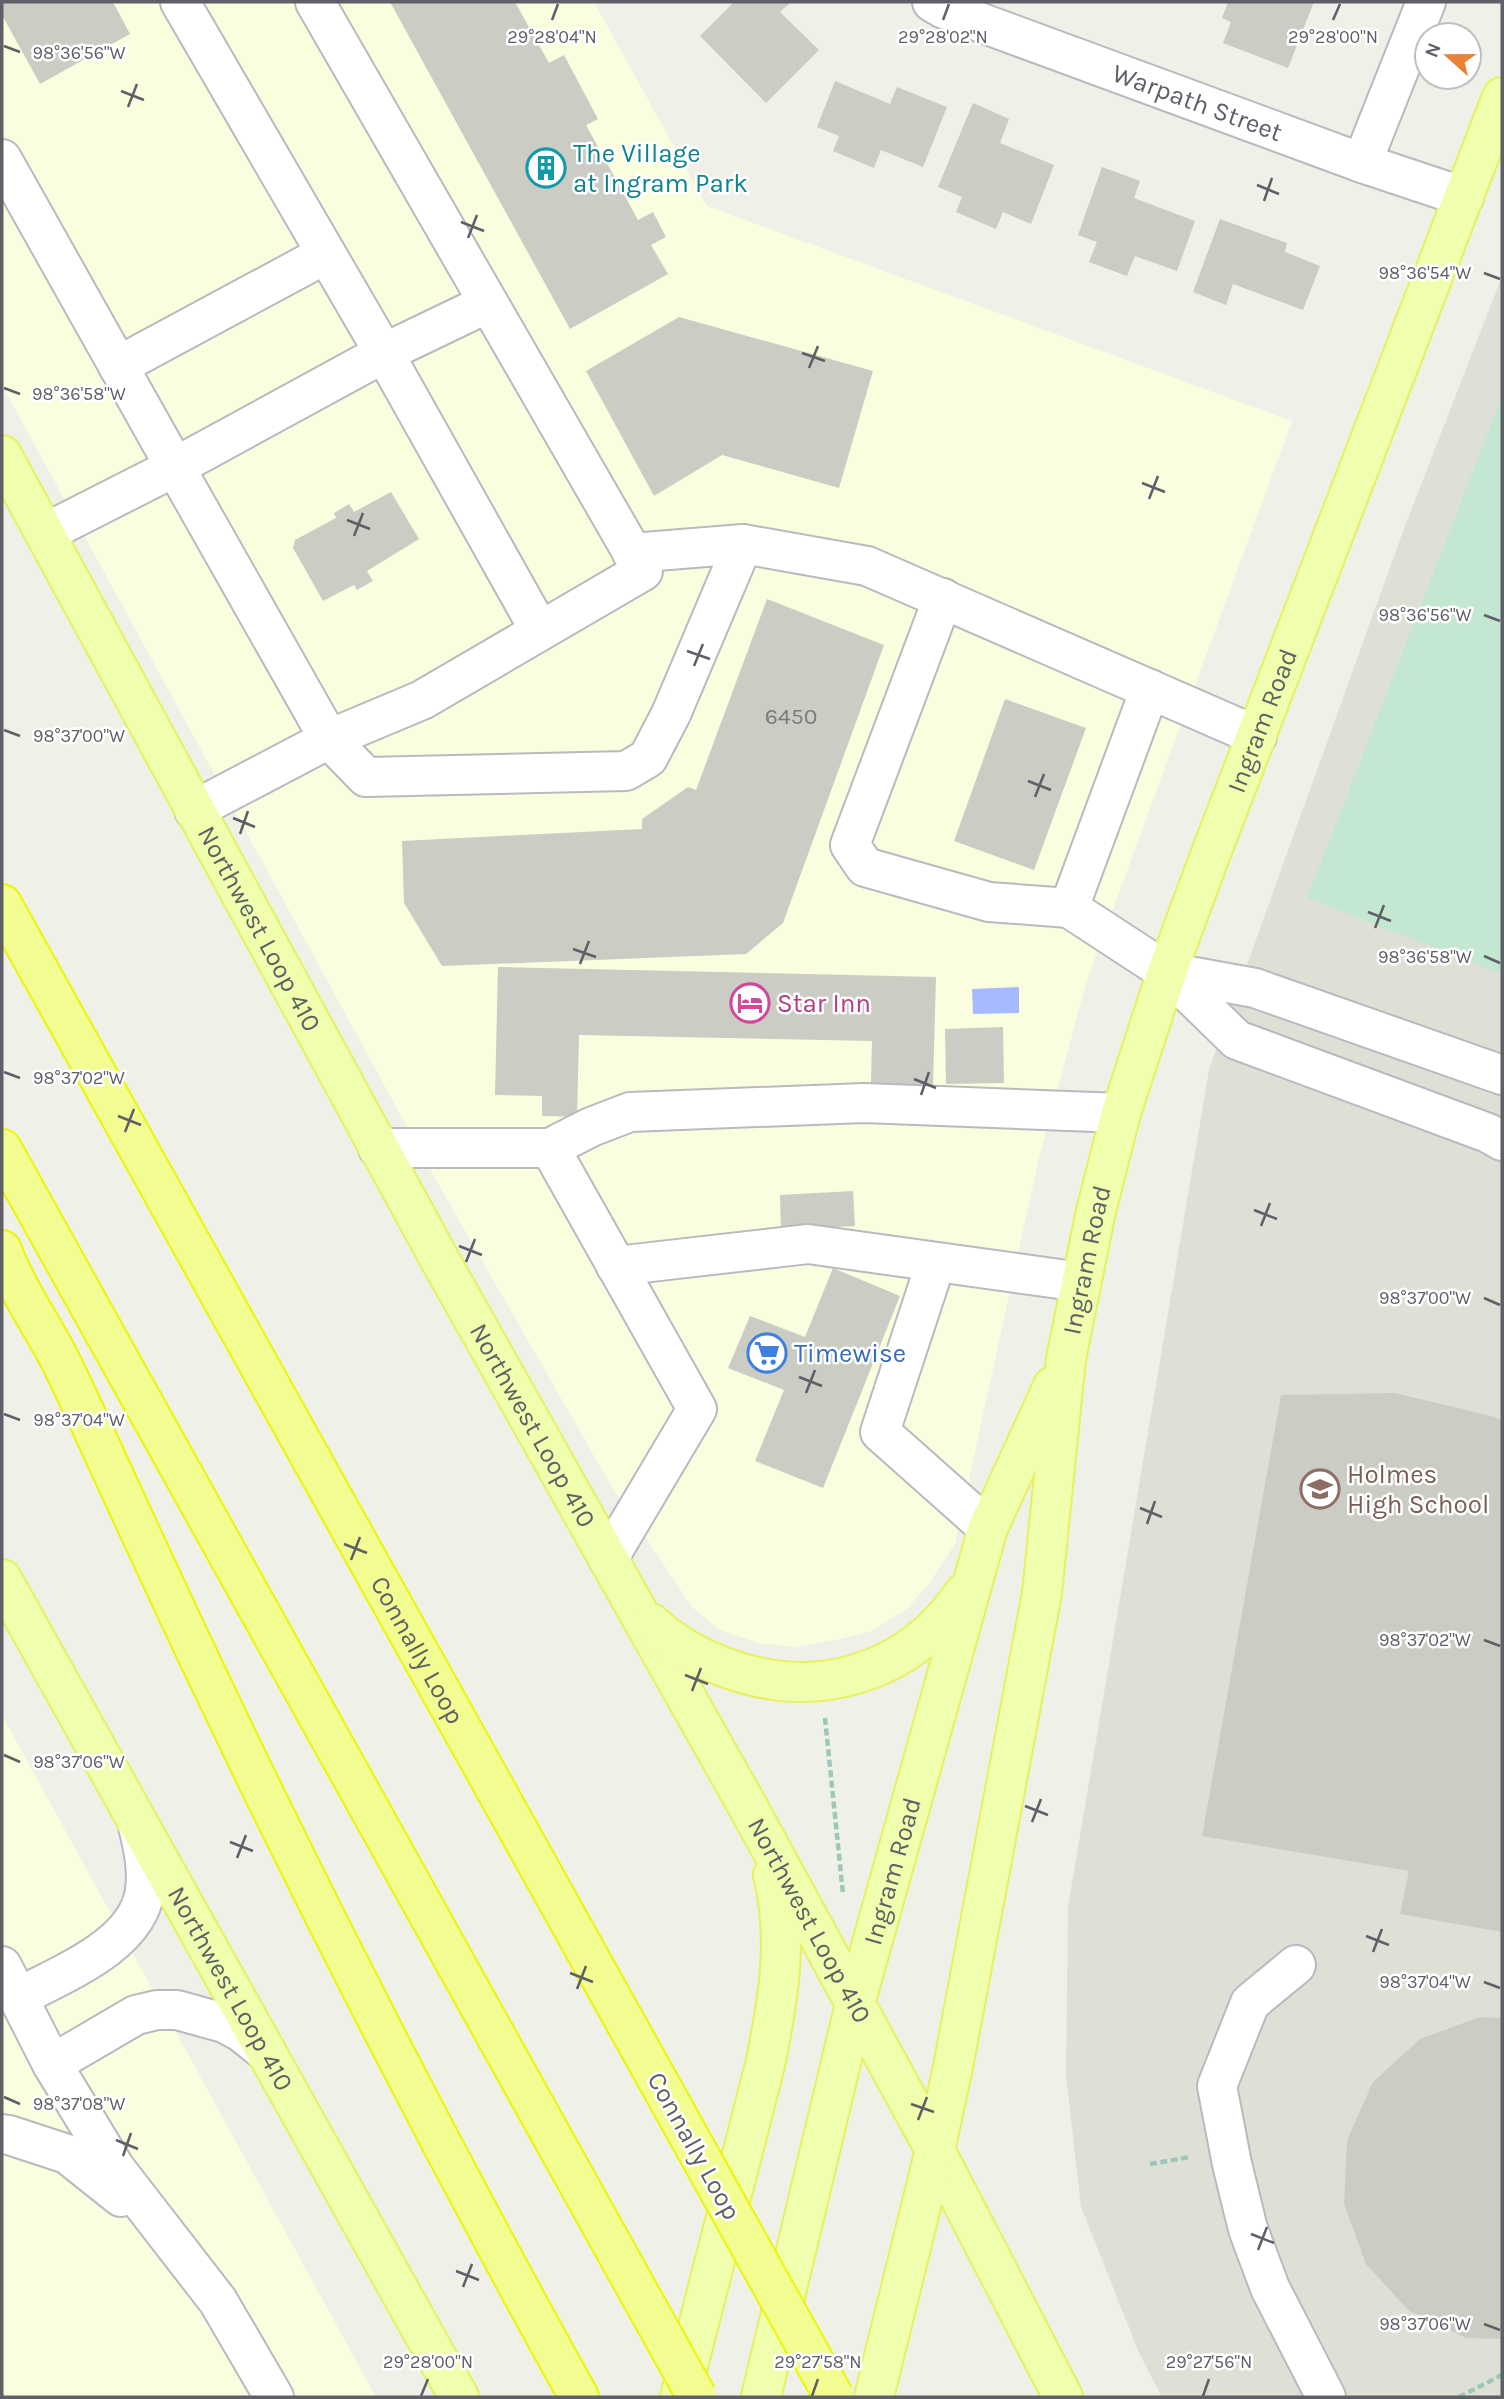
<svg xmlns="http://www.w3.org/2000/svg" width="1504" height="2399" font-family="Karla,sans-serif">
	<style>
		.commercial { fill: #fafede }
		.education { fill: #dfe0d5 }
		.green { fill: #c3e7d0 }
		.water { fill: #a8baff }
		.building { fill: #cbccc3 }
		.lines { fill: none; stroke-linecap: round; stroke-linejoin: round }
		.minor-casing { stroke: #b9b9c0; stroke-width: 42 }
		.major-casing { stroke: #e7f15e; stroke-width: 42 }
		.highway-casing { stroke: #ecf601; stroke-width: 42 }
		.path { stroke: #9dc8b9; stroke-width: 4.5; stroke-dasharray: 7 3.5; stroke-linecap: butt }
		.minor { stroke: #fff; stroke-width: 38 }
		.major { stroke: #efffad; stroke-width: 38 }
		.highway { stroke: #f2fc91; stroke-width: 38 }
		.highway-bridge-casing { stroke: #ecf601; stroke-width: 42; stroke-linecap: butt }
		.highway-bridge { stroke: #f2fc91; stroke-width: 38 }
		.ticks { fill: none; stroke: #5e5f67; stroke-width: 2.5 }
		.labels { text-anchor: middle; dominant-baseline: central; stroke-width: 5; stroke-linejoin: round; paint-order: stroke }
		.number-label { font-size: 23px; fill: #797a7e }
		.street-label { font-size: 26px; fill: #5e5f67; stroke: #fff }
		.culture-label { font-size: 26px; fill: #0d838f; stroke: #fff; text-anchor: start }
		.hotel-label { font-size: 26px; fill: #b23c85; stroke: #fff; text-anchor: start }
		.shop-label { font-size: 26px; fill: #366cbe; stroke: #fff; text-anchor: start }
		.education-label { font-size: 26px; fill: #785e54; stroke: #fff; text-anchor: start }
		.ticks-label { font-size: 18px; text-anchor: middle; fill: #5e5f67; stroke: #fff; stroke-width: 5; stroke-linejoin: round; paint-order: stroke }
	</style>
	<rect width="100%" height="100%" fill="#eff0e7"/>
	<path class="commercial" d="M2,2H594L707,206L1292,421L1086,983L1038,1162L955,1544L930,1582L907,1609L871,1631L841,1639L796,1647L758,1643L718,1629L692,1607L610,1484L436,1180L2,385Z
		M2,1715L376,2397H2Z"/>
	<path class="education" d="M1502,276V2397H1162L1140,2355L1081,2207L1066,2075L1068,1907L1209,1070L1402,534Z"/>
	<path class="green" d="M1502,396V974L1307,898Z"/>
	<path class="water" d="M1019,987V1013L973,1014L972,989Z"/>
	<path class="building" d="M2,2H113L130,34L40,84L2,15Z
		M390,2H515L549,63L564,55L598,119L586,125L638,220L653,212L666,237L651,245L668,274L570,329Z
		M734,2H791L780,12L819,50L766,103L700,36Z
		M1228,2H1314L1288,68L1223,43L1231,22L1222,18Z
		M835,81L890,104L897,87L947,107L923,167L881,150L874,168L833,151L839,136L817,127Z
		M973,103L1009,119L1000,143L1054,165L1031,224L1003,212L996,229L956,212L962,197L938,187Z
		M1102,167L1140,181L1134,198L1195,221L1177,271L1135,256L1127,276L1089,262L1097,242L1078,235Z
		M1220,219L1287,243L1285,252L1320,266L1303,310L1233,284L1226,305L1193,292Z
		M679,317L873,371L839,488L722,455L654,496L586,371Z
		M391,492L419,539L367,571L373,581L357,590L354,585L323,601L293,548L295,540L336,518L334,513L349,504L354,512Z
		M767,599L884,645L783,923L746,954L442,966L404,903L402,841L642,829V819L688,787L696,790Z
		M1005,699L1086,728L1034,870L954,841Z
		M498,967L936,977L933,1086L871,1084L872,1041L579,1035L577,1117L542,1116V1096L495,1095Z
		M1003,1027L1004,1083L946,1084L945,1029Z
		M853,1191L855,1226L781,1230L780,1195Z
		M833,1268L900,1296L823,1488L755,1461L784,1390L728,1368L750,1316L805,1337Z
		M1395,1393L1491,1416L1502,1421V1932L1400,1914L1409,1871L1202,1836L1281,1395Z
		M1480,2017L1502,2018V2339L1466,2338L1409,2311L1366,2264L1344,2204L1347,2140L1373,2082L1420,2039Z"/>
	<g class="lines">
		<g class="minor-casing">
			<g id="minor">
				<path d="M180,2L384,353L540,631"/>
				<path id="s1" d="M932,2L944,9L1362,163L1464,197"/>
				<path d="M2,159L175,467L45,533"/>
				<path d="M1362,163L1426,2"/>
				<path d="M488,303L384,353L175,467L329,739L366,777L626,771L648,758L671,714L743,544"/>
				<path d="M118,366L326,254"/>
				<path d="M632,553L743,544L867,566L1257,736"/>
				<path d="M943,598L850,845L865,867L989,902L1069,908"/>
				<path d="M1150,689L1069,908L1167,972L1237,1040L1488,1133L1502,1141"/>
				<path d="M194,810L329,739L422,700L643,571L315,2"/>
				<path d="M1167,972L1255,988L1502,1075"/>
				<path d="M378,1148H550L697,1409L608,1559"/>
				<path d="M550,1148L591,1127L630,1112L864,1103L1121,1113"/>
				<path d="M936,1262L880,1432L988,1528"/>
				<path d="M616,1266L808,1244L1081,1282"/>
				<path d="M1296,1965L1250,2003L1217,2086L1232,2164L1248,2229L1270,2288L1326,2397"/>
				<path d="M2,1966L52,2064L115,2168L218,2301L274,2397"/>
				<path d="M17,1998C61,1974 138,1946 145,1890C148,1869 143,1847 138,1826"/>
				<path d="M52,2064L136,2015L157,2010H177L224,2023L241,2032L266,2052"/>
				<path d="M2,2134L9,2135L67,2154L121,2197"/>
			</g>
		</g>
		<g class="major-casing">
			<g id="major">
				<path id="s2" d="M2,455L440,1260L748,1807L935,2150L1063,2397"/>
				<path id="s3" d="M2,1579L459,2397"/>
				<path d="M651,1623C672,1643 697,1657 724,1667C816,1702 909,1674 964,1593"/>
				<path d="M680,2397L765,2065C778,2002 789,1939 773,1875"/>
				<path id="s4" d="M761,2397L855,2004L988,1528L1053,1386"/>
				<path id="s5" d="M874,2397L935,2150L953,2067L1042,1593L1066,1359L1096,1211L1121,1113L1167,972L1208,861L1502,97"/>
			</g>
		</g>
		<g class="highway-casing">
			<g id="highway">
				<path id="s6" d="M2,904L657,2079"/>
				<path d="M2,1149L618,2255"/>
				<path d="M2,1250C16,1288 40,1322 59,1358C81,1402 101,1448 122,1493C262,1800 415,2102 579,2397"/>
			</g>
		</g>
		<path class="path" d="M825,1718L843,1894
			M1150,2164L1190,2157
			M1459,2397L1502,2375"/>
		<use href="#minor" class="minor"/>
		<use href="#major" class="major"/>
		<use href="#highway" class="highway"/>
		<g class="highway-bridge-casing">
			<path id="highway-bridge" d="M657,2079L834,2397
				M618,2255L697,2397"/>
		</g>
		<use href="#highway-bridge" class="highway-bridge"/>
	</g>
	<path class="ticks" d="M552,20L558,4M943,20L949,4M1333,20L1340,4M4,46L20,52M121,91L144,100M128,107L137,84M1257,185L1279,194M1264,201L1272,178M461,222L484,231M468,238L477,215M1484,273L1500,279M802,353L825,361M809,368L818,346M4,388L20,394M1142,483L1165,492M1149,499L1158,476M347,520L370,529M354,536L363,513M1484,615L1500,621M687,651L710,659M694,666L703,644M4,730L20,736M1028,781L1051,790M1035,797L1044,774M233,818L255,827M240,834L248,811M1368,912L1391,921M1375,928L1384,905M573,949L596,957M1484,956L1500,963M580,964L589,941M4,1072L20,1078M914,1079L936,1088M921,1095L929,1072M118,1116L141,1125M125,1132L134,1109M1254,1210L1277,1219M1261,1226L1270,1203M459,1246L482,1255M466,1262L475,1239M1484,1298L1500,1305M799,1377L822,1386M806,1393L815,1370M4,1414L20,1420M1140,1508L1162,1517M1147,1524L1155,1501M344,1544L367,1553M351,1560L360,1537M1484,1640L1500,1646M685,1675L708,1684M692,1691L701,1668M4,1755L20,1762M1025,1806L1048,1815M1032,1822L1041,1799M230,1842L253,1851M237,1858L246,1835M1366,1936L1389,1945M1373,1952L1382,1929M570,1973L593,1982M1484,1982L1500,1988M577,1989L586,1966M4,2097L20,2104M911,2104L934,2112M918,2120L927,2097M116,2140L138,2149M123,2156L131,2133M1251,2234L1274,2243M1258,2250L1267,2227M456,2271L479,2280M463,2287L472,2264M1484,2324L1500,2330M421,2396L428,2379M812,2396L818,2379M1203,2396L1209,2379"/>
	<defs>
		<g id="building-ring" transform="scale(2.0125)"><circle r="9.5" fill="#fff" stroke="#0f9aa8" stroke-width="1.5"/><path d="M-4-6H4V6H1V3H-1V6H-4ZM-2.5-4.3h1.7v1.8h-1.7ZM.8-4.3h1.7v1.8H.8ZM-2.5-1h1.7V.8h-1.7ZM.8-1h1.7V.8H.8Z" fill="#0f9aa8"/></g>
		<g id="hotel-ring" transform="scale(2.0125)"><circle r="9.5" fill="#fff" stroke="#d1479c" stroke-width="1.5"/><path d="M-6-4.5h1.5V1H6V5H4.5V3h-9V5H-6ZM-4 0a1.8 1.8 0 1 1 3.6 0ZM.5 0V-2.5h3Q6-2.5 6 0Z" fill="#d1479c"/></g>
		<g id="supermarket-ring" transform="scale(2.0125)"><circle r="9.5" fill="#fff" stroke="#3f7fe0" stroke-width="1.5"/><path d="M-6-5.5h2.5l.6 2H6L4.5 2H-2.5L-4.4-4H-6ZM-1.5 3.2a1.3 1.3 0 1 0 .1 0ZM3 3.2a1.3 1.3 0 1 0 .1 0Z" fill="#3f7fe0"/></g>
		<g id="school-ring" transform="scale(2.0125)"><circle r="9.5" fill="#fff" stroke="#8d6e63" stroke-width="1.5"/><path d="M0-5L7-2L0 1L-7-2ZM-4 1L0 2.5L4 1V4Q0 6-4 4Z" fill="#8d6e63"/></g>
	</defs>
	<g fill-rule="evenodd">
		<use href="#building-ring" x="546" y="168"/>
		<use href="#hotel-ring" x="750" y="1003"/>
		<use href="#supermarket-ring" x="767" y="1353"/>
		<use href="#school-ring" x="1320" y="1489"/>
	</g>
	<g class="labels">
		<g class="number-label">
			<text x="791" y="716">6450</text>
		</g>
		<g class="street-label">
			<text stroke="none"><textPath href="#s1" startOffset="284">Warpath Street</textPath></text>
			<text stroke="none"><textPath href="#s5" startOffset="1726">Ingram Road</textPath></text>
			<text stroke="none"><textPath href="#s2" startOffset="539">Northwest Loop 410</textPath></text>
			<text stroke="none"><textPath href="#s5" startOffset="1158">Ingram Road</textPath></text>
			<text stroke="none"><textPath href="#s2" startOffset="1106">Northwest Loop 410</textPath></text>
			<text stroke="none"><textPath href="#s6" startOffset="854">Connally Loop</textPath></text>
			<text stroke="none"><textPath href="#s4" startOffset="542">Ingram Road</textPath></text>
			<text stroke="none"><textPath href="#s2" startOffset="1673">Northwest Loop 410</textPath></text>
			<text stroke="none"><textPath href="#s3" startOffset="469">Northwest Loop 410</textPath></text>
			<text transform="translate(694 2146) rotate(61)">Connally Loop</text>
		</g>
		<g class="culture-label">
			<text x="573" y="153">The Village<tspan x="573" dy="30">at Ingram Park</tspan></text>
		</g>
		<g class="hotel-label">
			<text x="777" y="1003">Star Inn</text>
		</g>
		<g class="shop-label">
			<text x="794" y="1353">Timewise</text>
		</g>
		<g class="education-label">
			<text x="1347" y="1474">Holmes<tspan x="1347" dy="30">High School</tspan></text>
		</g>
	</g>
	<g class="ticks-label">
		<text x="552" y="43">29°28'04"N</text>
		<text x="943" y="43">29°28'02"N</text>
		<text x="1333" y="43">29°28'00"N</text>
		<text x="79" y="59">98°36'56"W</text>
		<text x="1425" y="279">98°36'54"W</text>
		<text x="79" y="400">98°36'58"W</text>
		<text x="1425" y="621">98°36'56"W</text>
		<text x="79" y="742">98°37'00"W</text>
		<text x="1425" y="963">98°36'58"W</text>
		<text x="79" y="1084">98°37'02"W</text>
		<text x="1425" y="1304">98°37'00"W</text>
		<text x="79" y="1426">98°37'04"W</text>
		<text x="1425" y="1646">98°37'02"W</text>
		<text x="79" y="1768">98°37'06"W</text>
		<text x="1425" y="1988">98°37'04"W</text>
		<text x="79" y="2110">98°37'08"W</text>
		<text x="1425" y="2330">98°37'06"W</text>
		<text x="428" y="2368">29°28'00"N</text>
		<text x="818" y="2368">29°27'58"N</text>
		<text x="1209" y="2368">29°27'56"N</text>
	</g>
	<rect width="1504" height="2399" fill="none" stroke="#5e5f67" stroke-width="7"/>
	<g transform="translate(1448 56) rotate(291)"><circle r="33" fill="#ffffff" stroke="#bfbfc2" stroke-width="2"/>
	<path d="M0-5L12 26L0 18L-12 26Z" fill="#e98234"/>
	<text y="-10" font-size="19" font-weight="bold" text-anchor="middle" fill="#5e5f67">N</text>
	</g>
</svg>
